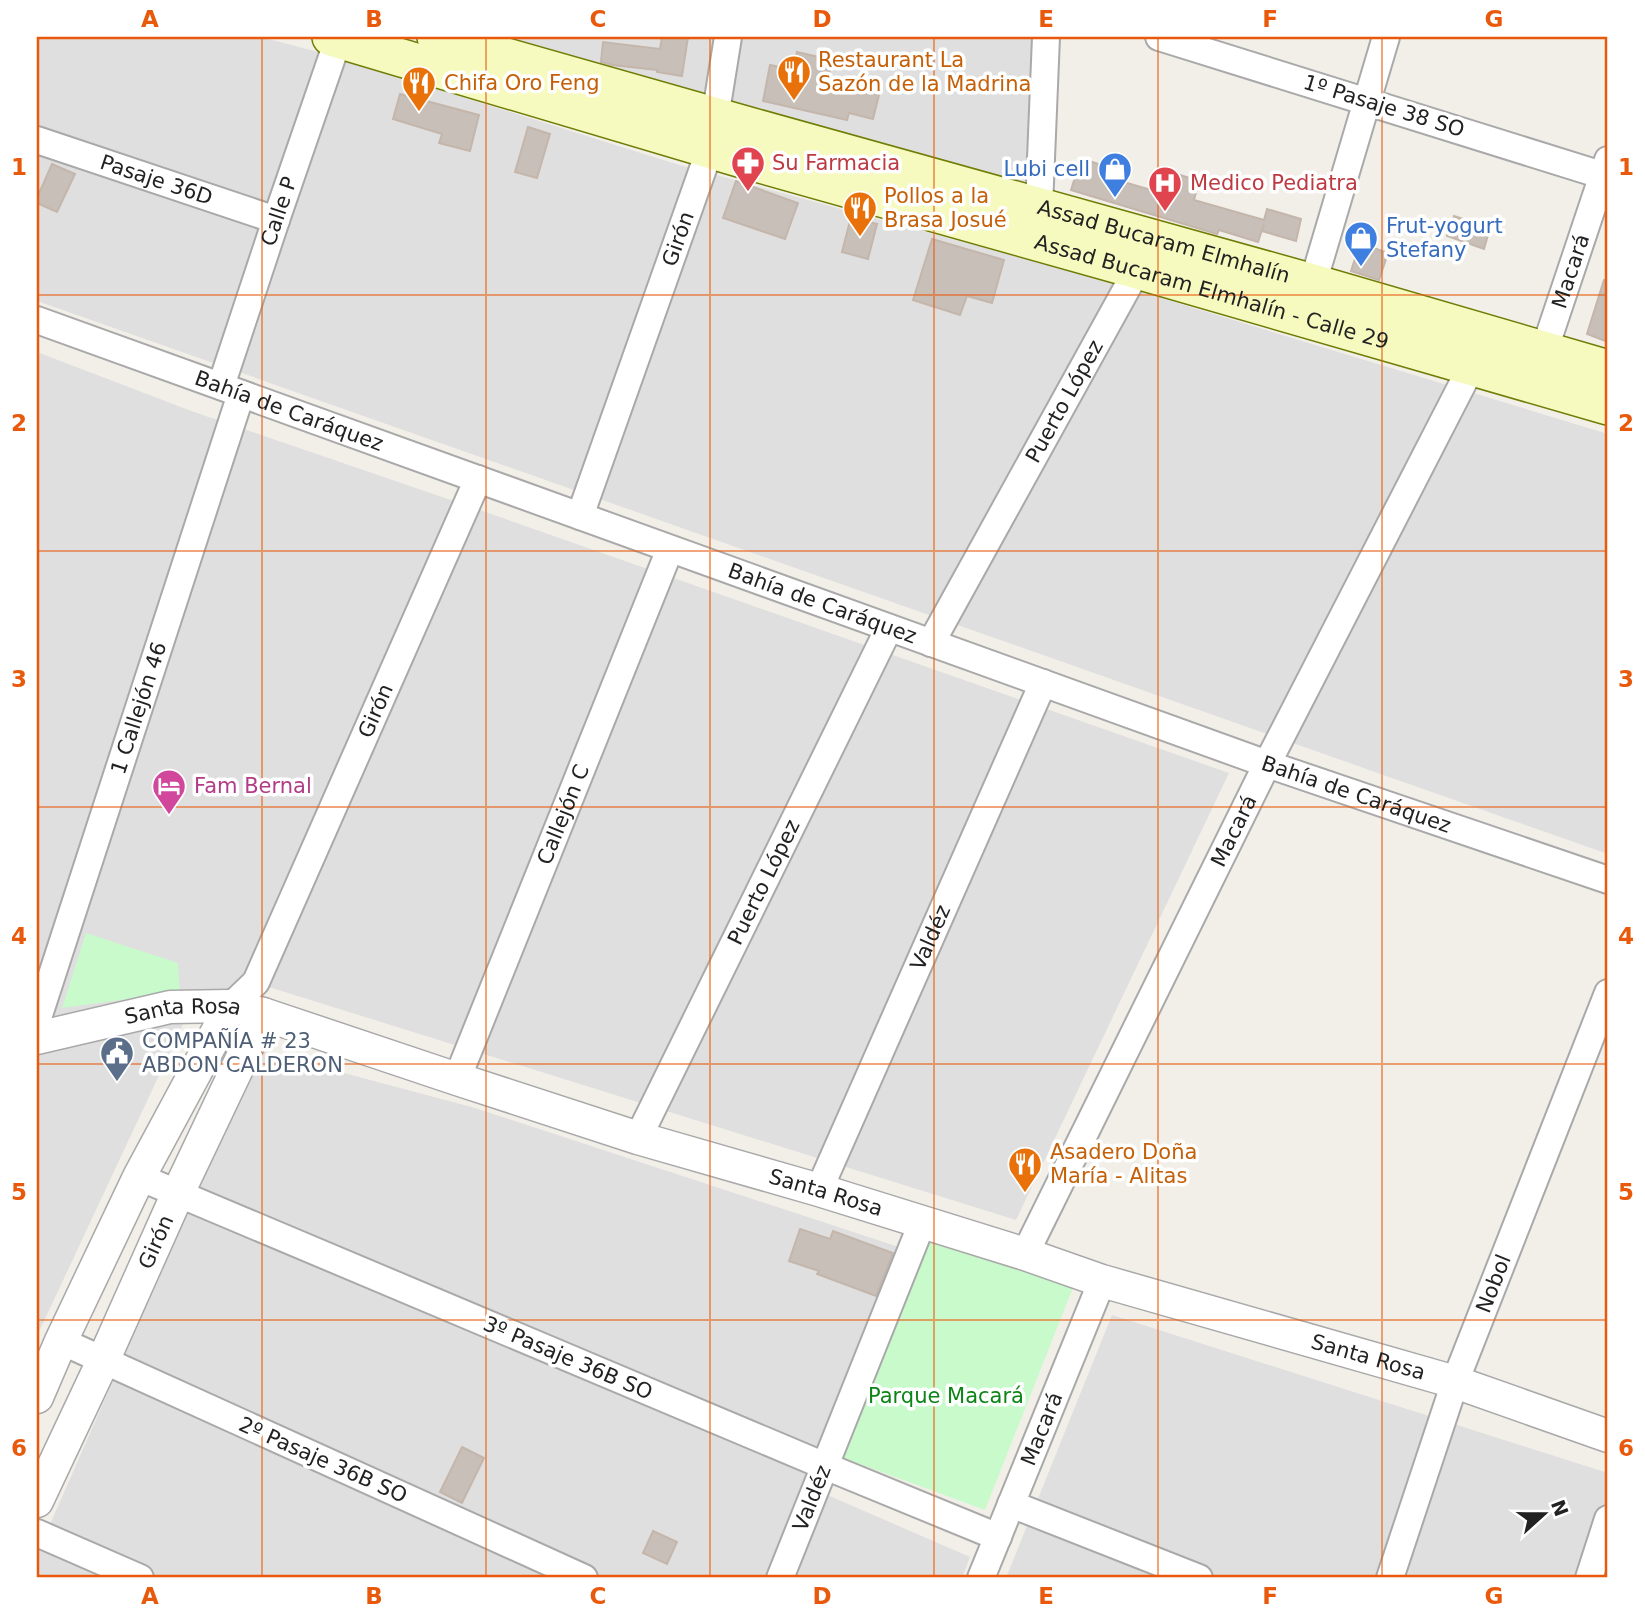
<svg xmlns="http://www.w3.org/2000/svg" width="1645" height="1615" font-family="'DejaVu Sans',sans-serif">
	<style>
		.residential { fill: #e0dfdf }
		.park { fill: #c8facc }
		.building { fill: #c7bfb8; stroke: #c4b6ab; stroke-width: 2 }
		.lines { fill: none; stroke-linecap: round; stroke-linejoin: round }
		.minor-casing { stroke: #a9a9a9; stroke-width: 30 }
		.tertiary-casing { stroke: #a9a9a9; stroke-width: 35 }
		.secondary-casing { stroke: #707d05; stroke-width: 40 }
		.minor { stroke: #fff; stroke-width: 26 }
		.tertiary { stroke: #fff; stroke-width: 32 }
		.secondary { stroke: #f7fabf; stroke-width: 37 }
		.grid { fill: none; stroke: #e8590c; stroke-width: 2; stroke-opacity: 0.55 }
		.labels { text-anchor: middle; dominant-baseline: central; stroke-width: 7; stroke-linejoin: round; paint-order: stroke }
		.food-label { font-size: 21px; fill: #c56008; stroke: #fff; text-anchor: start }
		.street-label { font-size: 21px; fill: #222; stroke: #fff }
		.health-label { font-size: 21px; fill: #be3a42; stroke: #fff; text-anchor: start }
		.shop-label { font-size: 21px; fill: #366cbe; stroke: #fff; text-anchor: end }
		.hotel-label { font-size: 21px; fill: #b23c85; stroke: #fff; text-anchor: start }
		.service-label { font-size: 21px; fill: #4e5e75; stroke: #fff; text-anchor: start }
		.park-label { font-size: 21px; fill: #0c8416; stroke: #fff }
		.neatline { fill: none; stroke: #e8590c; stroke-width: 2.5 }
		.grid-label { font-size: 23px; text-anchor: middle; font-weight: bold; fill: #e8590c }
	</style>
	<rect width="100%" height="100%" fill="#f2efe9"/>
	<path class="residential" d="M37,37H261L322,53L676,164L1095,278L1608,434V854L37,301Z
		M408,37H1060L1045,201Z
		M37,352L194,412L477,509L1229,773L1016,1220L272,988L198,992L37,1336Z
		M258,1050L475,1108L899,1247L802,1484L970,1557L962,1578H37V1554Z
		M1112,1315L1608,1473V1578H1006Z"/>
	<path class="park" d="M86,933L178,963L180,992L62,1008Z
		M927,1237L1074,1285L985,1510L838,1456Z"/>
	<path class="building" d="M662,37H688L682,76L657,72V70L612,65L601,62L603,42L660,49Z
		M797,52L832,60L827,83L879,95L873,119L849,113L847,120L763,101L770,65L794,70Z
		M400,94L479,115L470,151L439,143L442,134L393,119Z
		M528,127L550,134L537,178L515,172Z
		M1081,158L1113,169L1110,178L1151,190L1158,168L1199,181L1194,200L1264,220L1267,209L1301,219L1296,241L1262,231L1264,224L1258,242L1219,230L1217,234L1071,190Z
		M52,164L75,174L57,212L37,203V198Z
		M736,181L798,203L785,239L723,218Z
		M1454,216L1490,228L1484,249L1447,236Z
		M851,217L877,224L868,259L842,252Z
		M932,239L1004,260L992,303L967,296L960,315L913,300Z
		M1360,243L1388,253L1379,280L1351,271Z
		M1604,280L1608,281V342L1587,334Z
		M800,1229L830,1239L833,1231L893,1253L876,1296L817,1274L819,1271L789,1261Z
		M462,1447L484,1458L462,1503L440,1492Z
		M653,1531L677,1542L667,1564L643,1553Z"/>
	<g class="lines">
		<g class="minor-casing">
			<g id="minor">
				<path d="M1159,37L1608,177"/>
				<path id="s1" d="M37,140L276,220"/>
				<path d="M1039,207L1046,37"/>
				<path d="M1313,283L1386,37"/>
				<path id="s2" d="M37,320L1267,764L1608,880"/>
				<path id="s3" d="M1539,366L1608,160"/>
				<path id="s4" d="M221,386L276,220L339,37"/>
				<path id="s5" d="M580,516L710,149L728,37"/>
				<path id="s6" d="M931,643L1137,270"/>
				<path id="s7" d="M231,1006L256,982L478,479"/>
				<path id="s8" d="M37,1021L241,394"/>
				<path id="s9" d="M457,1079L670,549"/>
				<path id="s10" d="M638,1138L889,628"/>
				<path d="M139,1177L825,1466L998,1537"/>
				<path id="s11" d="M819,1190L1043,683"/>
				<path id="s12" d="M1025,1254L1267,764L1479,352"/>
				<path d="M61,1341L584,1578"/>
				<path d="M1011,1504L1199,1578"/>
				<path d="M37,1533L140,1578"/>
				<path id="s13" d="M780,1578L922,1223"/>
				<path id="s14" d="M981,1578L1102,1281"/>
				<path id="s15" d="M1390,1578L1455,1382L1608,993"/>
				<path d="M1589,1578L1608,1519"/>
			</g>
		</g>
		<g class="tertiary-casing">
			<g id="tertiary">
				<path id="s16" d="M37,1038L170,1007L231,1006L263,1014L457,1079L638,1138L819,1190L1025,1254L1102,1281L1455,1382L1608,1436"/>
				<path d="M37,1397L61,1341L139,1177L231,1006"/>
				<path id="s17" d="M37,1501L103,1361L178,1193L263,1014"/>
			</g>
		</g>
		<g class="secondary-casing">
			<g id="secondary">
				<path id="s18" d="M331,37L739,158L1137,270L1608,406"/>
				<path id="s19" d="M436,37L749,126L1313,283L1608,369"/>
			</g>
		</g>
		<use href="#minor" class="minor"/>
		<use href="#tertiary" class="tertiary"/>
		<use href="#secondary" class="secondary"/>
	</g>
	<path class="grid" d="M262,37V1578M486,37V1578M710,37V1578M934,37V1578M1158,37V1578M1382,37V1578M37,295H1608M37,551H1608M37,807H1608M37,1064H1608M37,1320H1608"/>
	<defs>
		<g id="restaurant-pin" transform="scale(1.75)"><path d="M0 17L-7.5 6A9.5 9.5 0 1 1 7.5 6Z" fill="#e8710a" stroke="#fff"/><path d="M-5-6h1v4h1v-4h1v4h1v-4h1v5L-1.5 .5V6h-2V.5L-5-1ZM5-6V6H3V1.5H1.5Q1.5-4 5-6Z" fill="#fff"/></g>
		<g id="pharmacy-pin" transform="scale(1.75)"><path d="M0 17L-7.5 6A9.5 9.5 0 1 1 7.5 6Z" fill="#e0444e" stroke="#fff"/><path d="M-2-6h4v4h4v4h-4v4h-4v-4h-4v-4h4Z" fill="#fff"/></g>
		<g id="shop-pin" transform="scale(1.75)"><path d="M0 17L-7.5 6A9.5 9.5 0 1 1 7.5 6Z" fill="#3f7fe0" stroke="#fff"/><path d="M-5-2.5h2.3a2.7 3.5 0 0 1 5.4 0H5L5.5 6h-11ZM-1.5-2.5h3a1.5 2.3 0 0 0-3 0Z" fill="#fff"/></g>
		<g id="hospital-pin" transform="scale(1.75)"><path d="M0 17L-7.5 6A9.5 9.5 0 1 1 7.5 6Z" fill="#e0444e" stroke="#fff"/><path d="M-5-5h3v3.5h4V-5h3V5h-3V1.5h-4V5h-3Z" fill="#fff"/></g>
		<g id="hotel-pin" transform="scale(1.75)"><path d="M0 17L-7.5 6A9.5 9.5 0 1 1 7.5 6Z" fill="#d1479c" stroke="#fff"/><path d="M-6-4.5h1.5V1H6V5H4.5V3h-9V5H-6ZM-4 0a1.8 1.8 0 1 1 3.6 0ZM.5 0V-2.5h3Q6-2.5 6 0Z" fill="#fff"/></g>
		<g id="civic-pin" transform="scale(1.75)"><path d="M0 17L-7.5 6A9.5 9.5 0 1 1 7.5 6Z" fill="#5c6f8a" stroke="#fff"/><path d="M-.6-6.5H3V-4.5H.6V-3L4-1V1h2V6H-6V1h2V-1L-.6-3ZM-1.2 2.5V6h2.4V2.5Z" fill="#fff"/></g>
	</defs>
	<g fill-rule="evenodd">
		<use href="#restaurant-pin" x="794" y="72"/>
		<use href="#restaurant-pin" x="419" y="83"/>
		<use href="#pharmacy-pin" x="748" y="163"/>
		<use href="#shop-pin" x="1115" y="169"/>
		<use href="#hospital-pin" x="1165" y="183"/>
		<use href="#restaurant-pin" x="860" y="208"/>
		<use href="#shop-pin" x="1361" y="238"/>
		<use href="#hotel-pin" x="169" y="786"/>
		<use href="#civic-pin" x="117" y="1053"/>
		<use href="#restaurant-pin" x="1025" y="1164"/>
	</g>
	<g class="labels">
		<g class="food-label">
			<text x="818" y="60">Restaurant La<tspan x="818" dy="24">Sazón de la Madrina</tspan></text>
			<text x="444" y="83">Chifa Oro Feng</text>
			<text x="884" y="196">Pollos a la<tspan x="884" dy="24">Brasa Josué</tspan></text>
			<text x="1050" y="1152">Asadero Doña<tspan x="1050" dy="24">María - Alitas</tspan></text>
		</g>
		<g class="street-label">
			<text transform="translate(1384 106) rotate(17)">1º Pasaje 38 SO</text>
			<text stroke="none"><textPath href="#s1" startOffset="126">Pasaje 36D</textPath></text>
			<text stroke="none"><textPath href="#s4" startOffset="184">Calle P</textPath></text>
			<text stroke="none"><textPath href="#s5" startOffset="294">Girón</textPath></text>
			<text stroke="none"><textPath href="#s19" startOffset="756">Assad Bucaram Elmhalín</textPath></text>
			<text stroke="none"><textPath href="#s3" startOffset="100">Macará</textPath></text>
			<text stroke="none"><textPath href="#s18" startOffset="917">Assad Bucaram Elmhalín - Calle 29</textPath></text>
			<text stroke="none"><textPath href="#s6" startOffset="276">Puerto López</textPath></text>
			<text stroke="none"><textPath href="#s2" startOffset="268">Bahía de Caráquez</textPath></text>
			<text stroke="none"><textPath href="#s2" startOffset="835">Bahía de Caráquez</textPath></text>
			<text stroke="none"><textPath href="#s8" startOffset="329">1 Callejón 46</textPath></text>
			<text stroke="none"><textPath href="#s7" startOffset="331">Girón</textPath></text>
			<text stroke="none"><textPath href="#s2" startOffset="1402">Bahía de Caráquez</textPath></text>
			<text stroke="none"><textPath href="#s9" startOffset="285">Callejón C</textPath></text>
			<text stroke="none"><textPath href="#s12" startOffset="472">Macará</textPath></text>
			<text stroke="none"><textPath href="#s10" startOffset="285">Puerto López</textPath></text>
			<text stroke="none"><textPath href="#s11" startOffset="276">Valdéz</textPath></text>
			<text stroke="none"><textPath href="#s16" startOffset="149">Santa Rosa</textPath></text>
			<text stroke="none"><textPath href="#s16" startOffset="821">Santa Rosa</textPath></text>
			<text stroke="none"><textPath href="#s17" startOffset="285">Girón</textPath></text>
			<text stroke="none"><textPath href="#s15" startOffset="312">Nobol</textPath></text>
			<text stroke="none"><textPath href="#s16" startOffset="1388">Santa Rosa</textPath></text>
			<text transform="translate(568 1358) rotate(23)">3º Pasaje 36B SO</text>
			<text stroke="none"><textPath href="#s14" startOffset="161">Macará</textPath></text>
			<text transform="translate(323 1460) rotate(24)">2º Pasaje 36B SO</text>
			<text stroke="none"><textPath href="#s13" startOffset="86">Valdéz</textPath></text>
		</g>
		<g class="health-label">
			<text x="772" y="163">Su Farmacia</text>
			<text x="1190" y="183">Medico Pediatra</text>
		</g>
		<g class="shop-label">
			<text x="1090" y="169">Lubi cell</text>
			<text x="1386" y="226" text-anchor="start">Frut-yogurt<tspan x="1386" dy="24">Stefany</tspan></text>
		</g>
		<g class="hotel-label">
			<text x="194" y="786">Fam Bernal</text>
		</g>
		<g class="service-label">
			<text x="142" y="1041">COMPAÑÍA # 23<tspan x="142" dy="24">ABDON CALDERON</tspan></text>
		</g>
		<g class="park-label">
			<text x="946" y="1396">Parque Macará</text>
		</g>
	</g>
	<rect width="1645" height="1615" fill="none" stroke="#ffffff" stroke-width="77"/>
	<g transform="translate(1544 1514) rotate(69)" stroke="#ffffff" stroke-width="5" paint-order="stroke">
	<path d="M0-5L12 26L0 18L-12 26Z" fill="#222222"/>
	<text y="-10" font-size="19" font-weight="bold" text-anchor="middle" fill="#222222">N</text>
	</g>
	<rect x="38" y="38" width="1568" height="1538" class="neatline"/>
	<g class="grid-label">
		<text x="150" y="27">A</text>
		<text x="374" y="27">B</text>
		<text x="598" y="27">C</text>
		<text x="822" y="27">D</text>
		<text x="1046" y="27">E</text>
		<text x="1270" y="27">F</text>
		<text x="1494" y="27">G</text>
		<text x="19" y="175">1</text>
		<text x="1626" y="175">1</text>
		<text x="19" y="431">2</text>
		<text x="1626" y="431">2</text>
		<text x="19" y="687">3</text>
		<text x="1626" y="687">3</text>
		<text x="19" y="944">4</text>
		<text x="1626" y="944">4</text>
		<text x="19" y="1200">5</text>
		<text x="1626" y="1200">5</text>
		<text x="19" y="1456">6</text>
		<text x="1626" y="1456">6</text>
		<text x="150" y="1604">A</text>
		<text x="374" y="1604">B</text>
		<text x="598" y="1604">C</text>
		<text x="822" y="1604">D</text>
		<text x="1046" y="1604">E</text>
		<text x="1270" y="1604">F</text>
		<text x="1494" y="1604">G</text>
	</g>
</svg>
